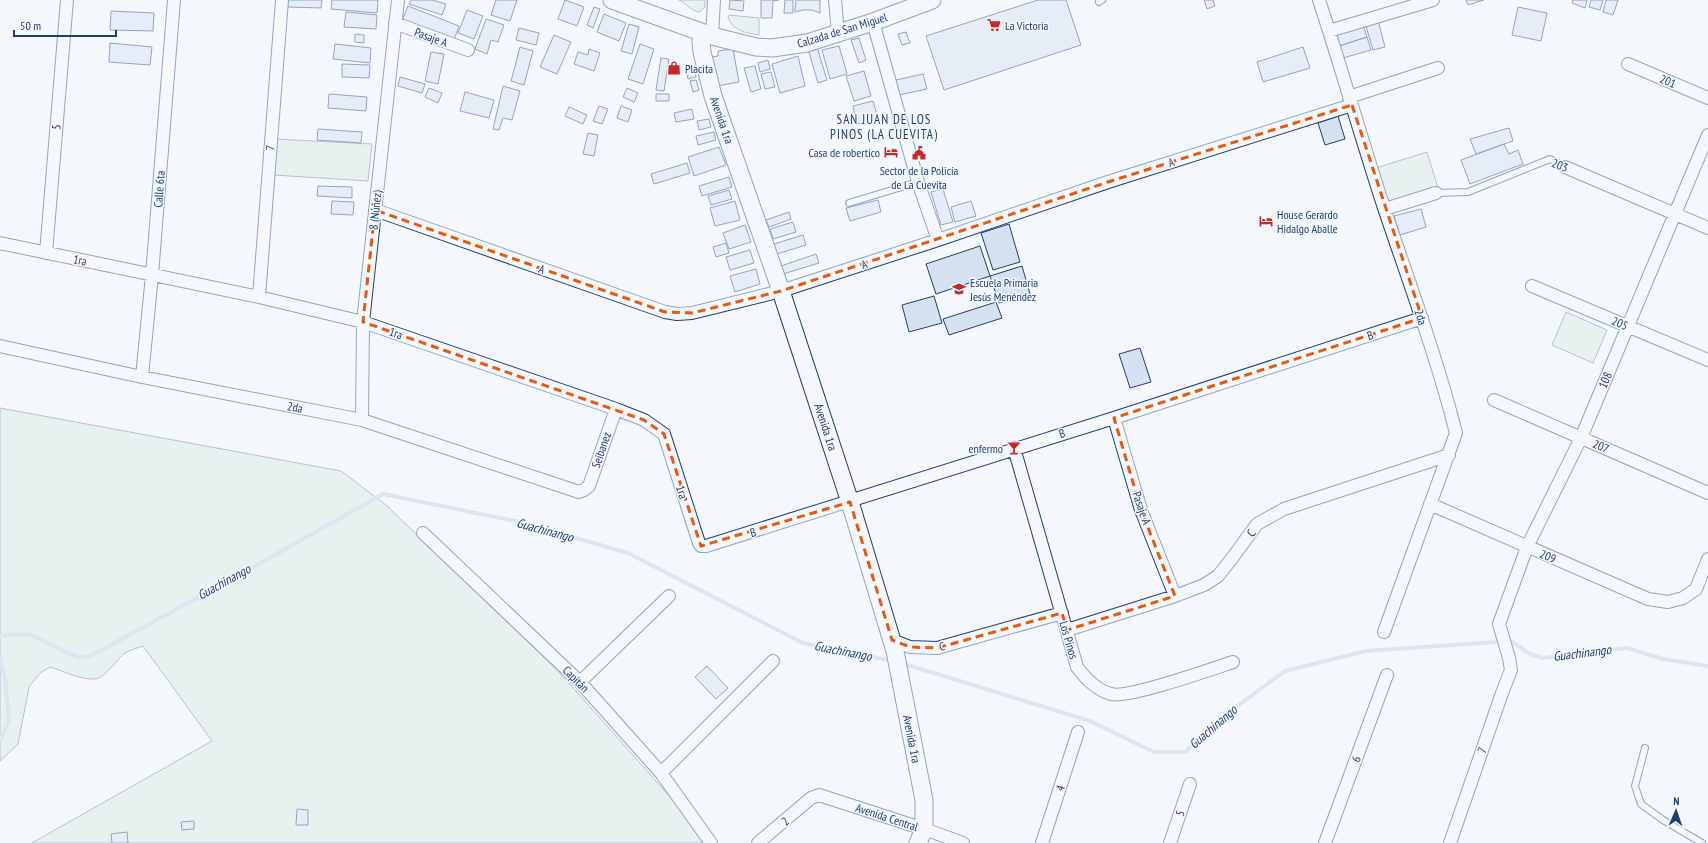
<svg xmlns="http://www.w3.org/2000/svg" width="1708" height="843" font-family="'PT Sans Narrow',sans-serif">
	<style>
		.green { fill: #d7e8df; stroke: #687fa3 }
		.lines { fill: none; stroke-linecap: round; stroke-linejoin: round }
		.stream { stroke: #bed0e5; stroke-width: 4 }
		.building { fill: #d5e0f0; stroke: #1d3f73 }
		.lane-casing { stroke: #1d3f73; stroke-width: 8 }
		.street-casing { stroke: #1d3f73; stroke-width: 14 }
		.secondary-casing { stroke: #1d3f73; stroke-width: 19 }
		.lane { stroke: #f4f7fb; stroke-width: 6 }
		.street { stroke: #f4f7fb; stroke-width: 12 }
		.secondary { stroke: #f4f7fb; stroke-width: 17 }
		.marked { fill: none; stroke: #e8590c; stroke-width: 3; stroke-dasharray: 8 5; stroke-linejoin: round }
		.labels { text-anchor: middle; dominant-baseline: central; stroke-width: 3; stroke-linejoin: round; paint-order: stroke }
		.poi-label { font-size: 12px; fill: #1d3f73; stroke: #f4f7fb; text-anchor: start }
		.street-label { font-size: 12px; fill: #1d3f73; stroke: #f4f7fb }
		.neighbourhood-label { font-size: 13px; letter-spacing: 1px; fill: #1d3f73; stroke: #f4f7fb }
		.water-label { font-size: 13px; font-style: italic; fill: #1d3f73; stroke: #f4f7fb }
	</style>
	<rect width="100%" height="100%" fill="#f4f7fb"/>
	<path class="green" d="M679,0H705V7L699,12C691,11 687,4 679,0Z
		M729,15L759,18V35C746,33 733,31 728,17Z
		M275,139L372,144L368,181L274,175Z
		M1427,152L1438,188L1388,205L1376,168Z
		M1566,312L1607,330L1593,363L1552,345Z
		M0,408L341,471L386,505L559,672L672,799L706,843H32L212,741L143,646C137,648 130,650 125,653C117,659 104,679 95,679C80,680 64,671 50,667L40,673L29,687L18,744L0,761Z"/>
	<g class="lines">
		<path class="stream" d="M0,638V636L15,634L31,635L77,657H89L250,569L383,494L520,522L628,553L803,643L893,661
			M0,658L5,678L9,721L0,740
			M901,663L1090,721L1154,752H1185L1236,707L1285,671L1366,651L1511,641L1530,654L1543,658L1627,648L1663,659L1708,666"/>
	</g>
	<path class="building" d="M287,0H322L321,8L287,7Z
		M332,0H378L377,13L331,9Z
		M411,0H432L446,4L442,15L409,4Z
		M496,0H517L510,21L491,15Z
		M565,0L584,7L577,26L558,19Z
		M730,0L744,1L743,11L729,9Z
		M761,0H779L773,1L772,18H761Z
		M785,0H793V13H784Z
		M796,0H820V13L812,10H803L795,12Z
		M1038,0H1066L1081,45L944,90L926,36Z
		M1204,0H1213L1215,6L1207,9Z
		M1466,0H1484L1468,5Z
		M1573,0H1587L1585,8L1572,3Z
		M1591,0H1603L1600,10L1589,7Z
		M1606,0H1618L1613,15L1603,12Z
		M408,6L459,26L454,40L402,21Z
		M594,7L600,9L593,28L587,25Z
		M1518,7L1547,13L1541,41L1512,35Z
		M467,10L483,16L474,39L458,33Z
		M111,11L154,13L153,31L110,30Z
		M346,12L377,15L376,29L344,27Z
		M604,14L626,23L619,41L597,32Z
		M486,19L504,25L498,42L491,40L487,54L475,49Z
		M1378,20L1385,47L1373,50L1365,23Z
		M629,24L639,27L632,54L621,51Z
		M1363,25L1367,37L1339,46L1336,33Z
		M519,28L539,33L536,45L516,40Z
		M906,32L910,43L902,45L898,34Z
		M355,34L364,35V43L355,42Z
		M554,35L571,42L557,74L540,67Z
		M1367,37L1371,50L1343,58L1339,46Z
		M859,38L866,60L859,63L851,40Z
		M110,43L152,47L150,65L109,62Z
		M335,44L371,48L370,63L333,59Z
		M640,44L654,49L643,84L628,79Z
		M839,46L847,74L830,79L822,50Z
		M520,47L533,51L524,85L511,81Z
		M817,47L827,80L818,83L808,49Z
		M1303,47L1310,68L1263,82L1257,62Z
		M589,49L600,53L594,71L574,64L578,52L588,55Z
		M733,49L739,82L717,86L712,57L718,56V51Z
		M431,52L444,54L438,84L425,81Z
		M798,56L805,86L780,93L772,64Z
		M661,58L669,59L664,91L656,90Z
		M768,60L770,69L760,72L758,63Z
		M342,64L370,65L369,78L342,77Z
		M755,66L761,89L751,92L744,68Z
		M694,69L696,77L688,79L686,71Z
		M864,71L871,96L854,101L846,76Z
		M771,72L775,87L765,89L761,74Z
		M923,74L927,89L899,95L896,80Z
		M400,77L425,84L422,93L398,86Z
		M696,80L699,90L693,92L690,81Z
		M503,86L520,91L512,120L503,118L499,130L493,129Z
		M429,88L442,93L438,103L425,97Z
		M627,88L638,93L634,102L623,97Z
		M465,92L494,100L489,118L460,111Z
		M329,94L367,97L366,111L328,108Z
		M656,94H669V101H656Z
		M873,101L878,119L857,124L853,106Z
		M599,106L608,109L602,124L593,121Z
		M621,106L632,110L628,122L617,118Z
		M569,107L587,115L583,124L565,116Z
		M692,109L694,119L676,122L674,113Z
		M1338,116L1345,139L1325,145L1318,123Z
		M709,119L711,127L699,130L697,121Z
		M1509,128L1513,141L1476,154L1470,139Z
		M318,129L362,132L361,143L317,140Z
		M714,132L716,140L698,145L696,136Z
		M588,133L598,135L594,156L583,154Z
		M1504,144L1509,154L1518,150L1523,164L1470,184L1461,160Z
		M719,147L726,165L694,176L688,157Z
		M687,163L690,173L654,184L651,174Z
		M729,177L732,187L702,196L699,186Z
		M318,186L352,187V198L317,196Z
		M943,189L953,222L941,225L931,192Z
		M729,190L732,199L711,205L708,196Z
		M878,200L881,212L850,221L846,208Z
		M332,201L354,202L353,215L331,214Z
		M735,201L740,220L715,226L710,208Z
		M971,201L976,216L955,222L951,207Z
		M1421,209L1426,227L1400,235L1394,216Z
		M789,212L791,219L769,227L766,220Z
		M793,222L796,232L773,239L770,229Z
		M1009,224L1020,262L993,270L981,233Z
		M745,225L751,242L729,249L723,233Z
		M803,235L806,245L777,254L774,244Z
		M726,243L729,253L716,257L713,247Z
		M980,246L990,276L936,294L926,264Z
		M750,250L754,263L730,270L726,257Z
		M816,254L819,263L783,274L781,266Z
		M1022,266L1030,294L999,303L990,276Z
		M756,269L760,284L735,292L730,276Z
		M934,296L942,323L909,332L902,305Z
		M996,302L1002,318L949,335L943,319Z
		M1140,348L1151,382L1130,388L1119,354Z
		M707,666L728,688L716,699L695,677Z
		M297,809L308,810V825H296Z
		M194,821V829L182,830L181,822Z
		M127,832L128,843H112L111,834Z"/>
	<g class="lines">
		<g class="lane-casing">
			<path id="lane" d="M1099,2L1102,0
				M1436,193L1468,192L1550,159L1565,167
				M849,203L918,182
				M1645,748L1635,786L1641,804L1663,820L1702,843"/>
		</g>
		<g class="street-casing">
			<path id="street" d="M835,0L838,33
				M1319,0C1342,70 1362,141 1385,211C1410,285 1437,358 1456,433L1384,632
				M873,22L918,182L938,240
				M395,23L468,50
				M1329,31L1433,0
				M712,36L714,0
				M1628,64L1708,98
				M1349,97L1438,68
				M1565,167L1708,228
				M1385,209L1436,193
				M375,210L665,312L677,314L692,313L781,291L938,240L1108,182L1352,105
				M0,243L259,297L363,322L616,409L644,420L664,434L699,543L701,546H706L1114,418L1422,318
				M46,253L67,0
				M1532,286L1708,360
				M259,297L282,0
				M0,346L142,377L362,420L579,492L584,490L589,486L616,409
				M142,377L152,275L174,0
				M1494,400L1708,493
				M1114,418L1141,510L1175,596
				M362,420L363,322L398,0
				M1014,448L1077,667C1085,678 1097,690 1111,694C1127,699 1212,669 1233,662
				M1430,504L1648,599L1668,602L1683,598L1696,589L1708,559
				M423,533L580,682L661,773L711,843
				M1067,630L1175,596L1204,585L1218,576L1233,557L1257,524L1284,509L1449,455
				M892,640L910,647L937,648L1062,613
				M580,682L669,596
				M661,773L773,661
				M758,843L811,798L819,795L924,829L963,843
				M1042,843L1078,732
				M1170,843L1190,784
				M1325,843L1387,675
				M1450,843L1502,693L1511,670L1509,658L1499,624L1527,547L1581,438L1708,135"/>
		</g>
		<g class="secondary-casing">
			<path id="secondary" d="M612,0L712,36L756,47L772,48L807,43L873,22L932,0
				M702,33L701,42L702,52L713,96L781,291L850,502L895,651L924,800V829L918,843"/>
		</g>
		<use href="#lane" class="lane"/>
		<use href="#street" class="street"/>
		<use href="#secondary" class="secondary"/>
	</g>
	<path d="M0 0H1708V843H0ZM1352,105L1422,318L1114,418L1141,510L1175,596L1067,630L1062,613L937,648L910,647L892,640L850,502L701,546L664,434L644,420L363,322L375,210L665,312L692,313L781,291L1108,182Z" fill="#f4f7fb" fill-opacity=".55" fill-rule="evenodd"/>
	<path class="marked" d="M1352,105L1422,318L1114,418L1141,510L1175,596L1067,630L1062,613L937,648L910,647L892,640L850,502L701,546L664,434L644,420L363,322L375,210L665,312L692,313L781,291L1108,182Z"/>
	<defs>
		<g id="supermarket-bare" transform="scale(1.08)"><path d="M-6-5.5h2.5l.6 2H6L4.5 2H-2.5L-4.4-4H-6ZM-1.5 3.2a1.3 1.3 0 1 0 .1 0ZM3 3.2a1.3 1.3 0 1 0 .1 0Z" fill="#c62828" stroke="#f4f7fb" stroke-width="2.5" paint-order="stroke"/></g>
		<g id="shop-bare" transform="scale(1.08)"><path d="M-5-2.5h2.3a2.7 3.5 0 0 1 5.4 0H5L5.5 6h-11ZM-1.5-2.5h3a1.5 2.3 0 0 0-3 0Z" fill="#c62828" stroke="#f4f7fb" stroke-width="2.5" paint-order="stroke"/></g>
		<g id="hotel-bare" transform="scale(1.08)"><path d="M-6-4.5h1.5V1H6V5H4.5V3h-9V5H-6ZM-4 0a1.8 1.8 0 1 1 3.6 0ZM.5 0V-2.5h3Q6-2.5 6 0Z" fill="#c62828" stroke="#f4f7fb" stroke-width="2.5" paint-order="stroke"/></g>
		<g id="civic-bare" transform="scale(1.08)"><path d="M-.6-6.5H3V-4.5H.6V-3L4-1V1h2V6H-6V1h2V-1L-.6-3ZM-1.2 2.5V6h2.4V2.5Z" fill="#c62828" stroke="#f4f7fb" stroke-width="2.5" paint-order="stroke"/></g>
		<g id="school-bare" transform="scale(1.08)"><path d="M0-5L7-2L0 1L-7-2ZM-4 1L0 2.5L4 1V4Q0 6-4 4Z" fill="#c62828" stroke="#f4f7fb" stroke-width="2.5" paint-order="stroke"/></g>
		<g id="bar-bare" transform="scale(1.08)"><path d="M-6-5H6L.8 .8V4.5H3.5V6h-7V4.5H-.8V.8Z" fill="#c62828" stroke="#f4f7fb" stroke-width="2.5" paint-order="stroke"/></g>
	</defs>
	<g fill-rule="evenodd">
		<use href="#supermarket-bare" x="994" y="25"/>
		<use href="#shop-bare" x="674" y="68"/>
		<use href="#hotel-bare" x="891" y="152"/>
		<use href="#civic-bare" x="919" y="153"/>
		<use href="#hotel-bare" x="1266" y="221"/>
		<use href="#school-bare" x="959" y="289"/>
		<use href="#bar-bare" x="1014" y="448"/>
	</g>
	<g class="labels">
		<g class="poi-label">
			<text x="1005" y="25">La Victoria</text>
			<text x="685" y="68">Placita</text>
			<text x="880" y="152" text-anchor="end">Casa de robertico</text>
			<text x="919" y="170" text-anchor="middle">Sector de la Policía<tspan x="919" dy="14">de La Cuevita</tspan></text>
			<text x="1277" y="214">House Gerardo<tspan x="1277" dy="14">Hidalgo Aballe</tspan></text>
			<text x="970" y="282">Escuela Primaria<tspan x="970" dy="14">Jesús Menéndez</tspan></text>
			<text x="1003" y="448" text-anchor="end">enfermo</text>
		</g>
		<g class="street-label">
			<text transform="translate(842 30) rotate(-17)">Calzada de San Miguel</text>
			<text transform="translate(431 37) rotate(20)">Pasaje A</text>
			<text transform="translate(1668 81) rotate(23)">201</text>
			<text transform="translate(722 120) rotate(71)">Avenida 1ra</text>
			<text transform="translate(56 127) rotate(-85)">5</text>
			<text transform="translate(270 148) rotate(-85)">7</text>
			<text transform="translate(1171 162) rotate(-18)">A</text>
			<text transform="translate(1560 165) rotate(21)">203</text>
			<text transform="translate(159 189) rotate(-86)">Calle 6ta</text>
			<text transform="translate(375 210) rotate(-84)">8 (Núñez)</text>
			<text transform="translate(80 260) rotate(12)">1ra</text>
			<text transform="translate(864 264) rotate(-18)">A</text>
			<text transform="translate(542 269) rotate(19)">A</text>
			<text transform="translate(1421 317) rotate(72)">2da</text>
			<text transform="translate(1620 323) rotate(23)">205</text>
			<text transform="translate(396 333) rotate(19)">1ra</text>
			<text transform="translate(1370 335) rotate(-18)">B</text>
			<text transform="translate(1605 380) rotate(-67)">108</text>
			<text transform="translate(295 407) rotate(11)">2da</text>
			<text transform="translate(826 427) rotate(72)">Avenida 1ra</text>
			<text transform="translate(1062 433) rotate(-17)">B</text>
			<text transform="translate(1601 446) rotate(23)">207</text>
			<text transform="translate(601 450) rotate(-71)">Seibanez</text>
			<text transform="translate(682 492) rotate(72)">1ra</text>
			<text transform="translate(1142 508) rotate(71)">Pasaje A</text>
			<text transform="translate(753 532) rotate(-17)">B</text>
			<text transform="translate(1251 533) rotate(-55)">C</text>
			<text transform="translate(1548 556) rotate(23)">209</text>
			<text transform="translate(1069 640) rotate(74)">Los Pinos</text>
			<text transform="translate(942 646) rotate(-13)">C</text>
			<text transform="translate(576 679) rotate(45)">Capitán</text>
			<text transform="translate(912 739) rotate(79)">Avenida 1ra</text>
			<text transform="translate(1482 750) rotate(-71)">7</text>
			<text transform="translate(1356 759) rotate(-70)">6</text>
			<text transform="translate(1060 788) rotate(-72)">4</text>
			<text transform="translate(1180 813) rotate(-71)">5</text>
			<text transform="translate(887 817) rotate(18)">Avenida Central</text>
			<text transform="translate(785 821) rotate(-39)">2</text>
		</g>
		<g class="neighbourhood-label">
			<text x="884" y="119">SAN JUAN DE LOS<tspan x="884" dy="15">PINOS (LA CUEVITA)</tspan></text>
		</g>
		<g class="water-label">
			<text transform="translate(545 530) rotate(15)">Guachinango</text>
			<text transform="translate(224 582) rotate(-29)">Guachinango</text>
			<text transform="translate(843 651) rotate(11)">Guachinango</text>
			<text transform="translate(1582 653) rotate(-7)">Guachinango</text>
			<text transform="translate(1213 727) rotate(-41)">Guachinango</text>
		</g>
	</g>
	<g transform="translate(1676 811) rotate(2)" stroke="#f4f7fb" stroke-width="3" paint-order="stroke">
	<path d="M0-3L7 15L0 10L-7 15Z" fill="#1d3f73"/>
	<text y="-6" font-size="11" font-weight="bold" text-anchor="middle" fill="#1d3f73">N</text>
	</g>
	<path d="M14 30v6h102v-6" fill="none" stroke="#1d3f73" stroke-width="2"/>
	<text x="20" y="30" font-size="12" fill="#1d3f73" stroke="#f4f7fb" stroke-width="3" paint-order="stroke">50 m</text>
</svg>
